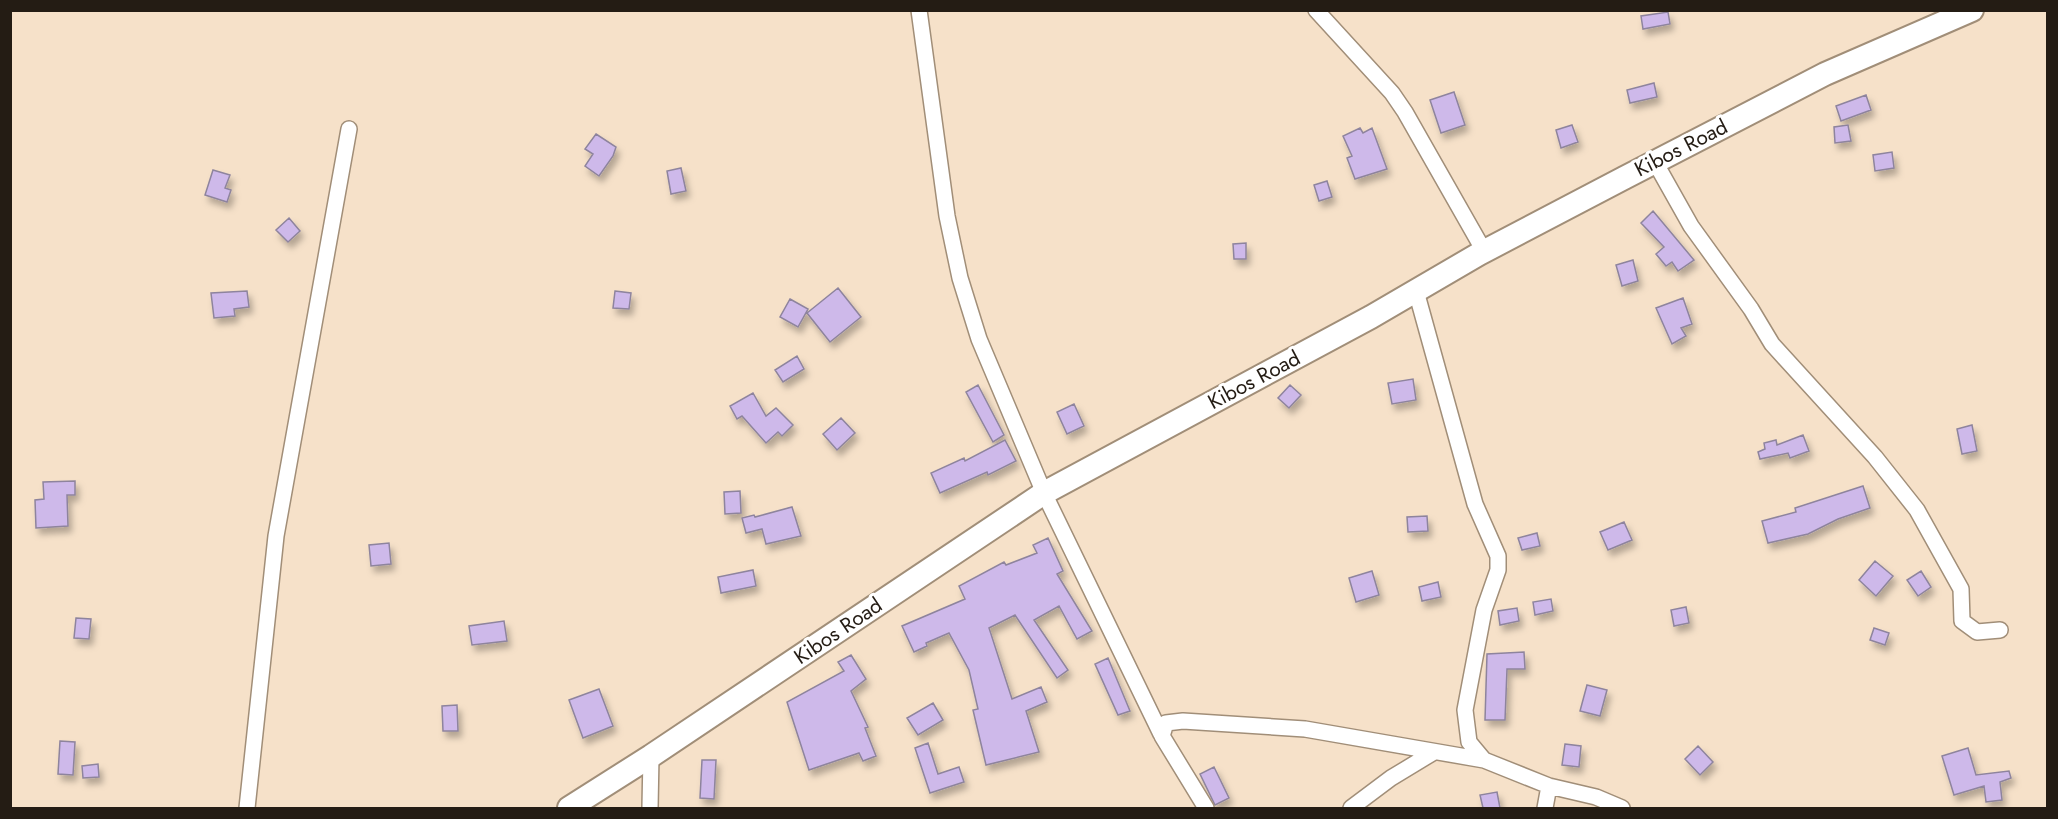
<svg xmlns="http://www.w3.org/2000/svg" width="2058" height="819" font-family="Jost,sans-serif">
	<style>
		.building { fill: #ceb9ea; stroke: #8e849d; stroke-width: 1.5; filter: url(#shadow) }
		.lines { fill: none; stroke-linecap: round; stroke-linejoin: round }
		.street-casing { stroke: #a18e78; stroke-width: 18 }
		.primary-casing { stroke: #a18e78; stroke-width: 26 }
		.street { stroke: #fff; stroke-width: 15 }
		.primary { stroke: #fff; stroke-width: 22 }
		.labels { text-anchor: middle; dominant-baseline: central; stroke-width: 6; stroke-linejoin: round; paint-order: stroke }
		.street-label { font-size: 21px; fill: #241c14; stroke: #fff }
	</style>
	<defs>
		<filter id="shadow"><feDropShadow dx="3.5" dy="6" stdDeviation="3" flood-color="#0004"/></filter>
	</defs>
	<rect width="100%" height="100%" fill="#f6e1c9"/>
	<path class="building" d="M1668,12L1670,24L1643,29L1641,16Z
		M1654,83L1657,97L1630,103L1627,90Z
		M1454,92L1465,125L1441,133L1430,100Z
		M1866,95L1871,110L1841,121L1836,106Z
		M1572,125L1578,142L1561,148L1556,130Z
		M1848,125L1851,141L1835,143L1834,127Z
		M1360,128L1363,133L1372,128L1387,169L1355,179L1347,158L1352,156L1343,136Z
		M596,134L616,147L613,156L599,176L585,166L593,154L585,149Z
		M1892,152L1894,168L1875,171L1873,155Z
		M681,168L686,191L671,194L667,171Z
		M213,170L230,175L225,188L231,190L227,202L205,195Z
		M1327,181L1332,197L1319,201L1314,185Z
		M1653,211L1694,260L1678,271L1672,262L1666,266L1656,254L1664,247L1641,223Z
		M289,218L300,231L288,242L276,230Z
		M1246,243V259H1234L1233,244Z
		M1633,260L1638,281L1622,286L1616,265Z
		M838,288L861,317L830,342L807,313Z
		M247,291L249,307L234,309L235,316L214,318L211,293Z
		M615,291L631,293L629,309L613,308Z
		M1683,298L1692,324L1681,328L1686,336L1672,344L1656,308Z
		M790,299L808,309L798,327L780,317Z
		M797,356L804,369L783,382L775,370Z
		M1413,379L1416,400L1392,404L1388,383Z
		M978,385L1004,435L993,442L966,392Z
		M1290,385L1301,395L1289,408L1278,398Z
		M753,393L766,416L776,408L793,425L782,436L778,432L766,443L742,416L737,419L730,406Z
		M1074,404L1084,426L1067,434L1057,412Z
		M841,418L855,433L837,450L823,434Z
		M1972,425L1977,451L1962,454L1957,429Z
		M1803,435L1809,451L1790,458L1788,453L1760,459L1758,452L1765,449L1764,443L1776,440L1777,445Z
		M1005,440L1016,461L988,475L987,472L940,493L931,473L964,458L965,461Z
		M75,481V495H67L68,526L36,528L35,500L44,499L43,482Z
		M1863,486L1870,508L1838,519L1808,534L1768,543L1762,521L1796,512L1795,508Z
		M740,491L741,513L725,514L724,492Z
		M792,507L801,536L766,544L762,529L746,533L742,518L754,515L755,517Z
		M1427,516L1428,531L1408,532L1407,517Z
		M1624,522L1632,540L1608,550L1600,532Z
		M1537,533L1540,546L1522,550L1518,538Z
		M1048,538L1063,571L1057,574L1092,631L1077,639L1059,606L1034,620L1068,670L1057,678L1015,615L989,628L1012,699L1041,687L1047,702L1026,711L1039,752L986,765L973,710L978,709L969,670L949,633L926,643L927,646L914,652L902,626L965,599L959,586L1004,562L1006,565L1037,553L1033,545Z
		M389,543L391,564L371,566L369,545Z
		M1875,561L1893,576L1876,596L1859,580Z
		M753,570L756,586L721,593L718,577Z
		M1372,571L1379,595L1356,602L1349,578Z
		M1921,571L1931,587L1918,596L1907,580Z
		M1438,582L1441,597L1422,601L1419,587Z
		M1551,599L1553,611L1535,615L1533,602Z
		M1686,607L1689,623L1674,626L1671,610Z
		M1517,608L1519,621L1500,625L1498,611Z
		M76,618L91,619L89,639L74,638Z
		M504,621L507,641L472,645L469,626Z
		M1874,628L1889,633L1885,645L1870,640Z
		M1524,652L1525,669H1507L1505,720H1485L1487,654Z
		M851,655L866,679L851,691L868,727L865,728L876,756L863,761L859,753L809,770L787,702L844,671L838,662Z
		M1108,658L1130,711L1118,715L1095,664Z
		M1587,685L1607,690L1600,716L1580,711Z
		M599,689L613,726L583,738L569,700Z
		M933,703L943,720L918,735L907,718Z
		M457,705L458,731H443L442,706Z
		M60,741L75,742L73,775L58,774Z
		M928,743L938,774L959,767L964,782L930,793L915,748Z
		M1565,744L1581,746L1579,767L1562,765Z
		M1698,746L1713,762L1700,775L1685,759Z
		M1968,748L1976,775L2009,771L2011,778L2000,782L2002,800L1986,802L1984,786L1954,795L1942,756Z
		M702,760H716L714,799L700,798Z
		M98,764L99,777L83,778L82,766Z
		M1214,767L1229,798L1215,805L1200,774Z
		M1497,792L1500,808H1483L1480,795Z"/>
	<g class="lines">
		<g class="street-casing">
			<path id="street" d="M919,10L947,216L960,278L979,339L1044,493L1161,734
				M1316,10L1392,93L1405,112L1484,251
				M1655,162L1691,226L1751,309L1772,344L1875,457L1917,510L1961,589L1962,621L1977,632L2000,630
				M1416,291L1475,504L1498,556V570L1484,610L1465,710L1469,742L1484,760
				M247,808L276,536L349,129
				M650,808L651,756
				M1206,808L1162,736L1166,723L1183,721L1305,729L1484,760L1549,786L1596,797L1622,808
				M1351,808L1391,778L1434,752
				M1545,808L1549,786"/>
		</g>
		<g class="primary-casing">
			<path id="primary" d="M569,808L651,756L1044,493L1371,317L1479,254L1624,178L1825,74L1972,10"/>
		</g>
		<use href="#street" class="street"/>
		<use href="#primary" class="primary"/>
	</g>
	<g class="labels">
		<g class="street-label">
			<text transform="translate(1681 148) rotate(-27)">Kibos Road</text>
			<text transform="translate(1254 380) rotate(-28)">Kibos Road</text>
			<text transform="translate(838 631) rotate(-34)">Kibos Road</text>
		</g>
	</g>
	<rect width="2058" height="819" fill="none" stroke="#241c14" stroke-width="24"/>
</svg>
